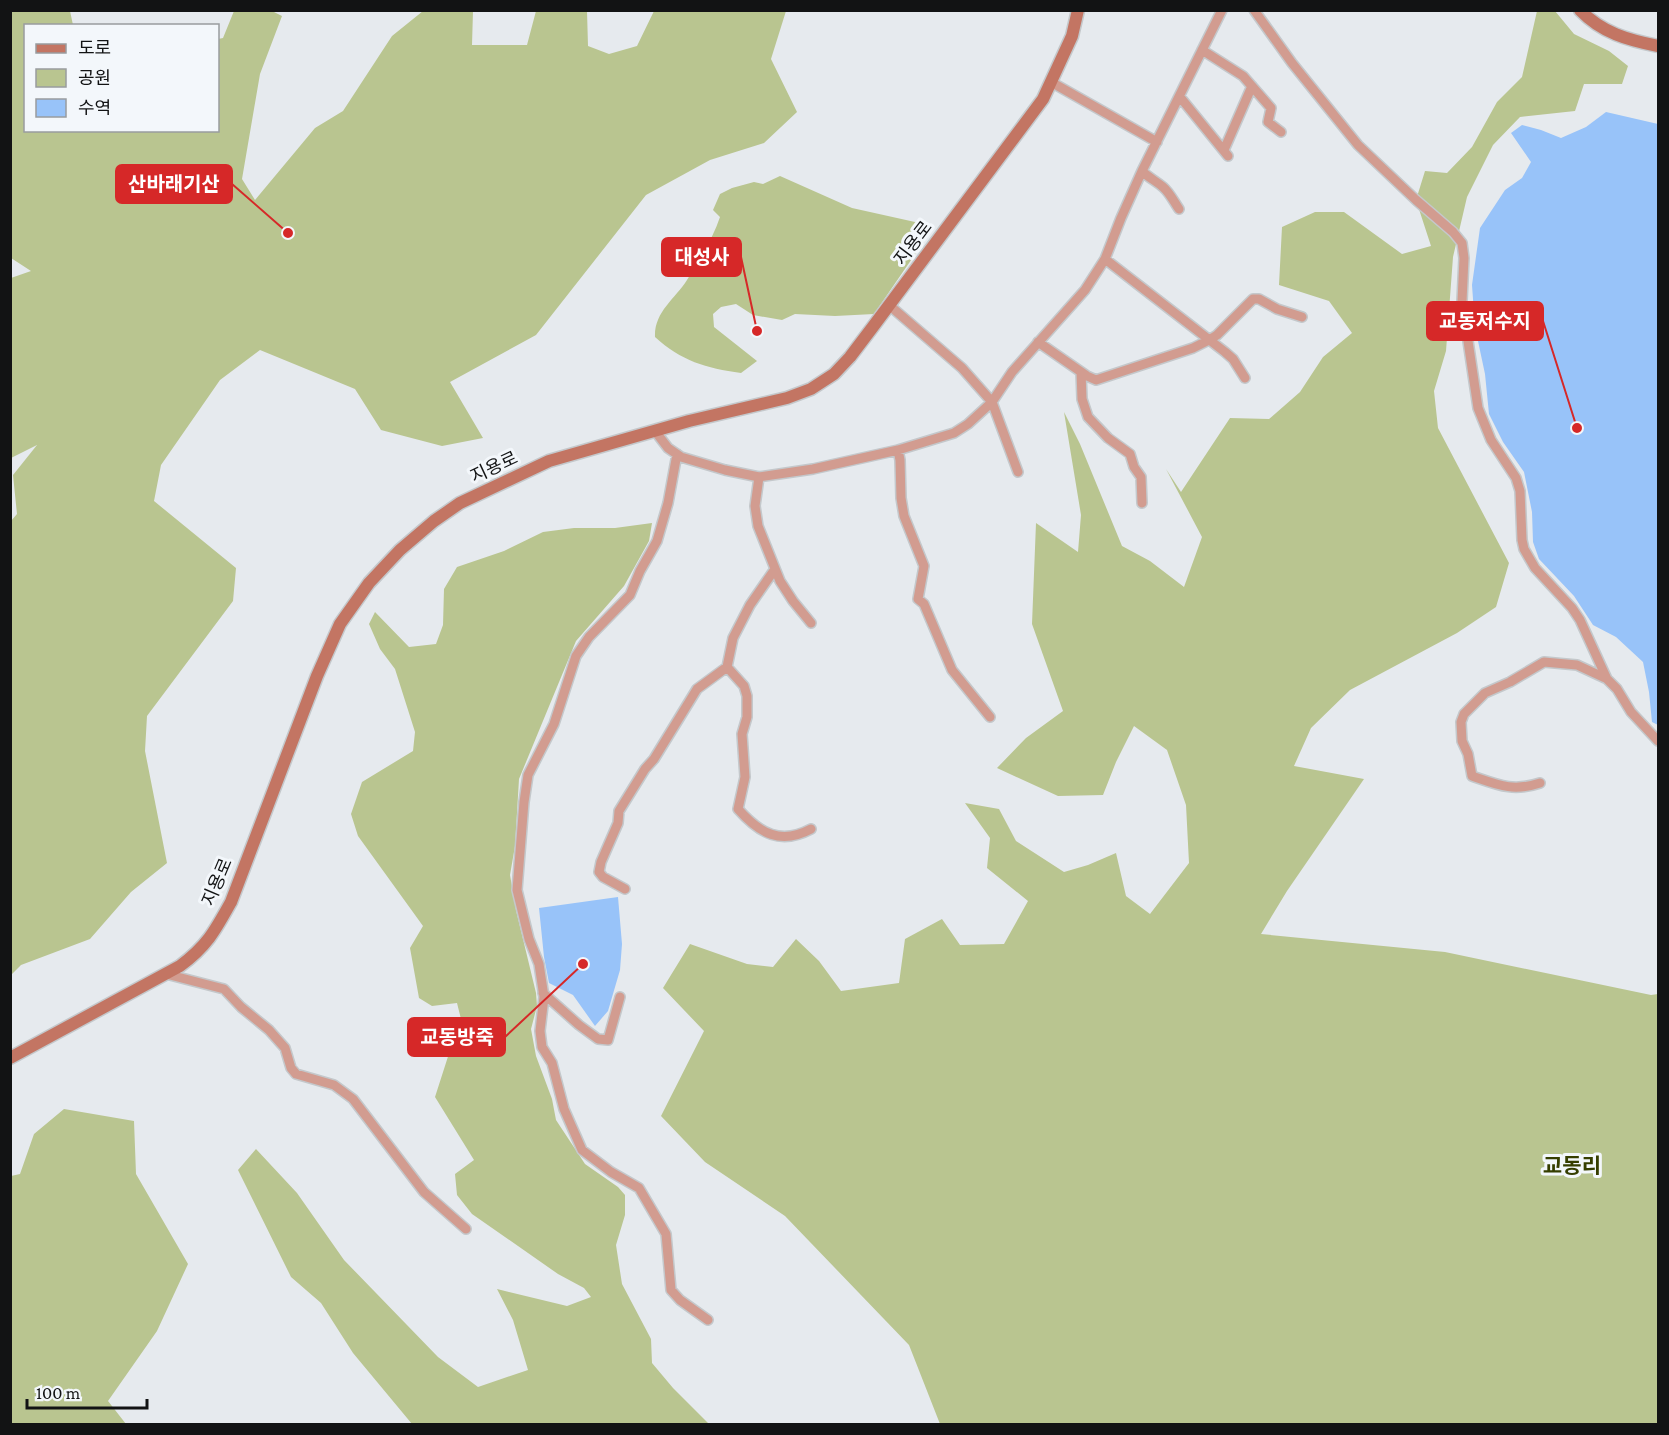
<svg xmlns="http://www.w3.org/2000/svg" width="1669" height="1435" font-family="'Crimson Pro','Noto Sans KR',serif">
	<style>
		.green { fill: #b9c590 }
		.water { fill: #98c3f9 }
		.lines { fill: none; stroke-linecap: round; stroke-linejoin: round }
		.street-casing { stroke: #c4c8cb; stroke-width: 12 }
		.secondary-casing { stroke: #c4c8cb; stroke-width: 15 }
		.street { stroke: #d29c90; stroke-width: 9 }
		.secondary { stroke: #c37563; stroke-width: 12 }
		.labels { text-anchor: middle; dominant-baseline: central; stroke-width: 6; stroke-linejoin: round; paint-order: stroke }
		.street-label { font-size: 18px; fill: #121314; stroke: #f3f7fb }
		.quarter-label { font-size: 21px; font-weight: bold; fill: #353e00; stroke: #f3f7fb }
		.leader { fill: none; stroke: #d62828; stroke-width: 2 }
		.callout-dot { fill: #d62828; stroke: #f3f7fb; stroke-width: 2 }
		.callout { fill: #d62828; stroke: #d62828; stroke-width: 2 }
		.callout-label { font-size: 20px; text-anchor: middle; font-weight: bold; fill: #fff }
	</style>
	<rect width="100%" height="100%" fill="#e6eaee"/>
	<path class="green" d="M11,10L70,11L73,25L26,26V130H218V39L223,38L234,11H272L282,16L260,74L242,179L255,200L315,128L343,111L392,36L423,11H473L472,45H527L536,11H587L588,46L609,54L637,46L654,11H786L771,59L797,112L764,143L710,160L646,195L536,335L450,382L483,438L442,446L381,430L355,389L260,350L220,380L161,465L154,501L236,568L233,601L147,716L145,751L167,863L131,892L90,939L21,965L11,975V521L17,514L13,475L37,445L11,458V278L31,271L11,258Z
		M1537,11H1555L1574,34L1609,51L1628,66L1622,84H1584L1575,111L1520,117L1493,145L1467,197L1453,257L1446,351L1434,391L1438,428L1509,563L1496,607L1457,633L1350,690L1311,728L1294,766L1364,779L1287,891L1261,934L1445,952L1651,995L1658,994V1424H940L909,1345L785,1216L705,1162L661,1116L704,1031L663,988L690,944L747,964L773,967L796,939L819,961L841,991L899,983L905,939L942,919L960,945L1004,944L1028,901L987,868L990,838L965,803L999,809L1016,841L1064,872L1088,865L1116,853L1126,896L1150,914L1189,863L1186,805L1167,750L1134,726L1116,762L1103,795L1058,796L997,768L1026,738L1063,711L1032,624L1036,523L1078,552L1081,515L1064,412L1080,444L1122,546L1150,561L1184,587L1202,537L1166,469L1181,492L1230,418L1269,419L1300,392L1323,357L1352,333L1329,301L1279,285L1282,227L1315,212H1344L1402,254L1431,246L1416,200L1425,171L1447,173L1472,147L1497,102L1522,77Z
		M780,176L852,208L924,224L931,231L874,314L835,316L795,314L782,320L753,315L736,304L721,307L713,314L714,327L757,361L741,373C706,368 681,361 655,337C654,312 675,299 687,280C699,261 713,238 720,217L713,210L720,194L732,188L754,182L763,184Z
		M652,523L649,541L624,586L576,641L519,779L515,846L510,875L516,910L536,993L537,1006L531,1029L536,1056L552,1099L556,1120L585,1164L618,1187L625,1195V1215L616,1245L622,1284L651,1339L652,1363L673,1388L709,1424H412L353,1353L321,1303L291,1277L238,1170L256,1149L297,1193L344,1260L438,1357L478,1387L528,1370L513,1320L497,1289L567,1306L591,1297L584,1288L558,1274L472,1214L457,1195L455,1174L474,1160L435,1097L453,1041L463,1027L457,1003L432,1006L419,998L410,948L423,926L358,836L351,814L362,782L413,751L415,732L395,669L380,649L369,624L375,612L409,647L436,644L443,625L444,589L457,567L504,551L543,532L574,528H615Z
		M64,1109L134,1121L136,1174L188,1264L157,1331L108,1401L126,1424H11V1176L20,1174L34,1134Z"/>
	<path class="water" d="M1606,112L1658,124V725L1652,722L1649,692L1643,662L1616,637L1593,625L1574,596L1539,559L1533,542L1532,512L1524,472L1503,442L1489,414L1485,374L1475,327L1472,285L1480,228L1505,190L1522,178L1531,162L1511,133L1522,125L1541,130L1561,138L1586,127Z
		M618,897L622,944L620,970L608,1011L595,1026L573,995L549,983L544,957L539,908Z"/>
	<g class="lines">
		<g class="street-casing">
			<path id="street" d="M1254,10L1292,63L1358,145L1416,200L1453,232L1462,243L1464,258L1462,301L1478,408L1491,440L1516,478L1520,491L1522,540L1524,549L1535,568L1572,608L1580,620L1607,679L1617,689L1631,712L1658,741
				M1202,50L1243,76L1271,108L1268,122L1281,132
				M1051,82L1157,142
				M1180,97L1228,156
				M1224,150L1252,86
				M1142,171C1149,178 1156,181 1163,187C1170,193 1174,202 1179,209
				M1105,259L1225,352L1233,359L1245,378
				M889,305L962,368L992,402L1018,472
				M1038,342L1087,376L1096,380L1193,348L1209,340L1217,335L1253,299H1259L1277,309L1302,317
				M1081,372L1082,399L1088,417L1108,438L1130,454L1134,467L1141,477L1142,503
				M655,431L668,448L681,457L725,470L759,477L813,469L898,450L954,433L968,424L992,402L1012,372L1085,290L1105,259L1121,218L1142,171L1222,10
				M898,450L900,460L901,498L904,516L924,566L918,599L924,604L952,670L990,717
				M677,454L668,503L657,541L640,571L630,595L589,637L576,656L554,724L528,775L524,802L517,890L529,939L539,964L544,997L540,1031L542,1047L552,1063L564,1109L582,1150L611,1172L639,1188L666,1234L671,1290L680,1300L708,1320
				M759,477L755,506L758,526L780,581L793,601L811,623
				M727,667L744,686L747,696V717L742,734L745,777L738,809C760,834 781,845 811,829
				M1540,783C1513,792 1498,785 1472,776L1468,754L1462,741L1461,722L1464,714L1485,693L1510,682L1544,662L1577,665L1605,678
				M625,889L603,877L599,872L601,862L618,823L619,811L645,769L654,759L697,689L727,667L733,638L750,605L775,569
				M166,974L224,989L241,1007L269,1030L285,1048L291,1068L296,1074L334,1085L353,1099L424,1192L466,1229
				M543,993L579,1025L598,1039L608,1040L620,997"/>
		</g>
		<g class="secondary-casing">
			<path id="secondary" d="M1580,10C1602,33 1628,40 1658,46
				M10,1058L180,966C207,946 215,931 231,902L317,676L340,624L369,583L400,550L434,521L460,503L549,461L689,421L787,398L811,389L834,374L850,357L872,328L1043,99L1072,36L1078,10"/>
		</g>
		<use href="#street" class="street"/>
		<use href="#secondary" class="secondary"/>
	</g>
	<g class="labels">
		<g class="street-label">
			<text transform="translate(913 243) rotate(-53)">지용로</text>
			<text transform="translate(494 467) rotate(-25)">지용로</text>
			<text transform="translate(217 882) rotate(-67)">지용로</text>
		</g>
		<g class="quarter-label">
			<text x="1572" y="1166">교동리</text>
		</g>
	</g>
	<path class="leader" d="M288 233L232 184M757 331L741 257M1577 428L1543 321M583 964L505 1037"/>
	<g class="callout-dot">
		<circle cx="288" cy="233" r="6"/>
		<circle cx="757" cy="331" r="6"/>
		<circle cx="1577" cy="428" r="6"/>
		<circle cx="583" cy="964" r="6"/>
	</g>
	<g class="callout">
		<rect x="116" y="165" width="116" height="38" rx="6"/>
		<rect x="662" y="238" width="79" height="38" rx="6"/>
		<rect x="1427" y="302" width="116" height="38" rx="6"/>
		<rect x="408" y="1018" width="97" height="38" rx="6"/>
	</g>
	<g class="callout-label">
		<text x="174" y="191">산바래기산</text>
		<text x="702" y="264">대성사</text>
		<text x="1485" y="328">교동저수지</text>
		<text x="457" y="1044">교동방죽</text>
	</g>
	<rect width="1669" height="1435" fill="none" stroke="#121314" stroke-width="24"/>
	<rect x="24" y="24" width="195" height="108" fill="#f3f7fb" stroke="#999c9f" stroke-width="1.5"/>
	<rect x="36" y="44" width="30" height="9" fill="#c37563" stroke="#999c9f" stroke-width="1.5"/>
	<text x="78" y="54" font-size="18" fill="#121314">도로</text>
	<rect x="36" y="69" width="30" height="18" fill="#b9c590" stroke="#999c9f" stroke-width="1.5"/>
	<text x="78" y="84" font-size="18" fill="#121314">공원</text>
	<rect x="36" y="99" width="30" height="18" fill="#98c3f9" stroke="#999c9f" stroke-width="1.5"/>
	<text x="78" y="114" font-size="18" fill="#121314">수역</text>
	<path d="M27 1399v9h120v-9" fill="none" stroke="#121314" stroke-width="3"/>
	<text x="36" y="1399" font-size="18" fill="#121314" stroke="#f3f7fb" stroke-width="4.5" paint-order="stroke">100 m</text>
</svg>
